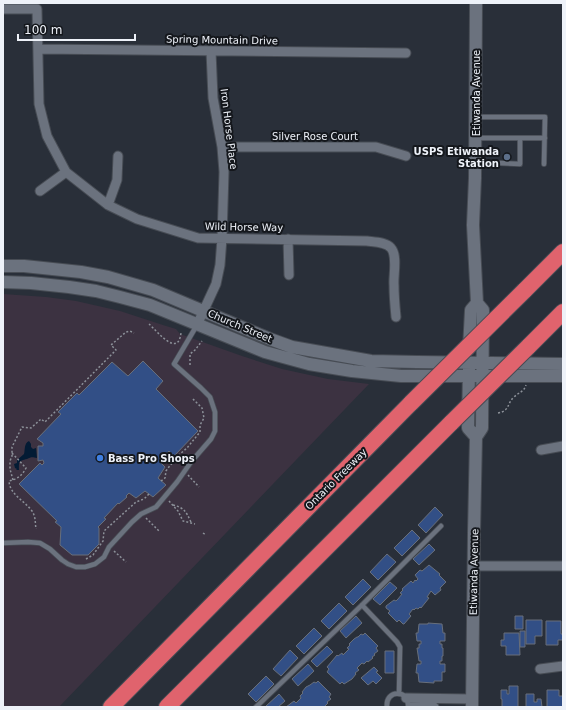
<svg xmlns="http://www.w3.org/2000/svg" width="566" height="710" font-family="'DejaVu Sans',sans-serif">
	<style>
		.commercial { fill: #3c3241 }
		.water { fill: #031b34 }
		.building { fill: #324f86; stroke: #686f7b }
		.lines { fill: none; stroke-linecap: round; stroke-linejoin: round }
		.service-casing { stroke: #474c54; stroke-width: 6 }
		.minor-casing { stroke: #474c54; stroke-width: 11 }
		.secondary-casing { stroke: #474c54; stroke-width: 14 }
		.motorway-casing { stroke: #474c54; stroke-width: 18 }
		.path { stroke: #8c9199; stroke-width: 1.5; stroke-dasharray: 2 2; stroke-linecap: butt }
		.service { stroke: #6b727e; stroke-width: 4.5 }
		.minor { stroke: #6b727e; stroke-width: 9 }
		.secondary { stroke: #6b727e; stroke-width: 12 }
		.motorway { stroke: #e0636d; stroke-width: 16 }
		.motorway-bridge-casing { stroke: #474c54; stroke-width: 18; stroke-linecap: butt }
		.motorway-bridge { stroke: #e0636d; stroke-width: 16 }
		.service-dot { fill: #5c6f8a; stroke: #14171c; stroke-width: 1.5 }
		.shop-dot { fill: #3f7fe0; stroke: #14171c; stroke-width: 1.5 }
		.labels { text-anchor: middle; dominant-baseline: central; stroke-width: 4; stroke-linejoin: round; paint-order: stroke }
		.street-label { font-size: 10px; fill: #eef2f9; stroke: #14171c }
		.poi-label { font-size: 10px; font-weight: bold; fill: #eef2f9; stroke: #14171c; text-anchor: end }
	</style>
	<rect width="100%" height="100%" fill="#292f39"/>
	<path class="commercial" d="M3,294L46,297L76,301L120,311L166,326L176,329L180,334L242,356L282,369L328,379L369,384L59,707H3Z"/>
	<path class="water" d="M29,441L31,444V447L33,449L36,448L37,458C32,457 31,457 27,459C18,461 19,462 19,470H16L17,469L15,468L14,464L17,463V460L24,454C25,450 24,443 29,441Z"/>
	<path class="building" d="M143,361L163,381L156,389L198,431L174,456L169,451L159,461L165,467L158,478L166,485L153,497L145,491L136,498L129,493L126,496L127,497L119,504L118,503L104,518L106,519L98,527L99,528V544L88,555H72L60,545L61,527L55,522L57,521L19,484L40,463L42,465L44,463L43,460L38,461V446H43V443L37,439L61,414L58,412L77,393L79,395L112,362L128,376Z
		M435,507L443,515L426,533L418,525Z
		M412,530L420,538L402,556L394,548Z
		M429,544L435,550L419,565L413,559Z
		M387,554L396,562L378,580L370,572Z
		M429,565L440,574L439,575L446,582L440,588L441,590L435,595L431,591L427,597L429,598L421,608L420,607L418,609L416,608L414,610L413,609L409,614L411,616L404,624H403L399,620L397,622L388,613L390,611L386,608V606L394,600L396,601L398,599L402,594L400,593L403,590L402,589L411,581L413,583L415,580L416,581L418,579L415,575L420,570L422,571Z
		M363,579L371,587L353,605L345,597Z
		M390,582L397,588L380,605L373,599Z
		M339,603L347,611L329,629L321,621Z
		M356,616L362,623L346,638L340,631Z
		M515,616H523V629H515Z
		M526,620H542V636H535V644H526Z
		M546,621H561V634H563V640H558V645H546Z
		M428,623L442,624L443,633H445V641H440V644H442V648H443V656H442V661H440V664H445V672H442V681H434V683L419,682L418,673H416L417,664H421V661H419L417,648H419V644H421V641H417L416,633H418L419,624H428Z
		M314,628L322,636L304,654L296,646Z
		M520,631H525V647H520Z
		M365,633L378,646L376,648L378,651L374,654L375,655L372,657L373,658L368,662L367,661L364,664L362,663L357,668L359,670L355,673L356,674L352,679L344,684L342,682L340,684L327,672L329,669L327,667L337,655L338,656L342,653L343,655L349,649L347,648L350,645L349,644L354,639L357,637H358L361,634L363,635Z
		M504,633H519L520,655H506V646H501V640H504Z
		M327,646L333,652L317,667L311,661Z
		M290,650L298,658L281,676L273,669Z
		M385,651H394V673H385Z
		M308,664L314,671L298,686L292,679Z
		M374,667L378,671L376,672L382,678L376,684L373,681L368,685L361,678Z
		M266,676L274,684L256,702L248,694Z
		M318,681L331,694L329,697L331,699L327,702L328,703L324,707H286L294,701L296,703L301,698L300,696L303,693L302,692L306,687L310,685L314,682L316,683Z
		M509,686H518V707H502V699H501V690H507V694H509Z
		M547,690H559V696H563V707H547Z
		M279,694L285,701L278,707H265Z
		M526,694H534V702H537V699H541L542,707H526Z"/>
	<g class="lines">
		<g class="service-casing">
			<path id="service" d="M477,117H545L544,164
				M476,138H545
				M475,162L520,164V138
				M3,543L28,542L40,543L50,549L62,560L68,564L76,567H85L95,564L104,557L109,547L132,522L141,514L156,507L177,482L191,462L211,439L215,431V412L210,397L201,388L174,364L197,325
				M362,605L397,642L400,647L399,694
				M256,707L362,605L441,526
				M387,707C385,689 410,689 408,707"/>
		</g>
		<g class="minor-casing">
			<path id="minor" d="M3,9H37L39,104L47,136L66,172L108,205L137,219L198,238L367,241C374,242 386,242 391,248C398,256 393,276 394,285C394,296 395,307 396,317
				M38,49L406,53
				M222,147H376L406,156
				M40,191L66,172
				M108,205L117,180L118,156
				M288,239L289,275
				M197,325L216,284L220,265L222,238L224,172L222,147L213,98L211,51
				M541,450L563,446
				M474,566H563
				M540,669L563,666
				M406,698L472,699
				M411,707H434"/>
		</g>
		<g class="secondary-casing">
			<path id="secondary" d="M3,266H24L81,272L108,277L153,290L270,339L292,347L326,353L371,361L417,362L563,364
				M3,282L31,283L69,287L96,291L120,297L150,305L265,352L309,364L352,371L401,376H563
				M469,349L471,310L477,303
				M469,368L468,428L476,437
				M472,707L474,533L476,437L482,428L483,310L477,303L473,225L475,178L476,3"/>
		</g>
		<g class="motorway-casing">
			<path id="motorway" d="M524,291L563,252
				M528,347L563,312
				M111,707L411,403
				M167,707L452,422"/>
		</g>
		<path class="path" d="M149,324C158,332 178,358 181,333
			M190,365V354L195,350L202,341
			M498,413C510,411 507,403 514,397C519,392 524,392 526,385
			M12,453L26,468C22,476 17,479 9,481C10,495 24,500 32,511C36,517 35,523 36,529
			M188,475L199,487
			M13,480L10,469V461L12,456V447L22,427L31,428L41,419L45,422L116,350L111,345L126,332L130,331L134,333
			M161,481L165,478L166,471L168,468L180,454L187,448L200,432V425L204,418L202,408L192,398
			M169,501L178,511L183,521L195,524
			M173,505C185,508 186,512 191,522
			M146,518L160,532
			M203,533L206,535
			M114,551L126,562
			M86,559L93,555L103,541L104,531L136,502L144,499L149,494"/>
		<use href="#service" class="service"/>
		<use href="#minor" class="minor"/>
		<use href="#secondary" class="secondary"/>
		<use href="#motorway" class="motorway"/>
		<g class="motorway-bridge-casing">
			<path id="motorway-bridge" d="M411,403L524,291
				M452,422L528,347"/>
		</g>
		<use href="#motorway-bridge" class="motorway-bridge"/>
	</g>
	<circle class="service-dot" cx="507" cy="157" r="4"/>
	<circle class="shop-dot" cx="100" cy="458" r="4"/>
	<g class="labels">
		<g class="street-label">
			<text transform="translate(222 40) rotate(1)">Spring Mountain Drive</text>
			<text transform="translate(476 93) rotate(-90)">Etiwanda Avenue</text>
			<text transform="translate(229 129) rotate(83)">Iron Horse Place</text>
			<text x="315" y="136">Silver Rose Court</text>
			<text transform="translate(244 227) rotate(1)">Wild Horse Way</text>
			<text transform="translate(240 326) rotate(23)">Church Street</text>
			<text transform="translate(336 479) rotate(-45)">Ontario Freeway</text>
			<text transform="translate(474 572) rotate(-89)">Etiwanda Avenue</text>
		</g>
		<g class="poi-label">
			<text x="499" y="151">USPS Etiwanda<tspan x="499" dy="12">Station</tspan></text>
			<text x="108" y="458" text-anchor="start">Bass Pro Shops</text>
		</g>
	</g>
	<rect width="566" height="710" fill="none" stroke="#eef2f9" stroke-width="8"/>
	<path d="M18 34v6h117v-6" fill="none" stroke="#eef2f9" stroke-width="2"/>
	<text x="24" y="34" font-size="12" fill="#eef2f9" stroke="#14171c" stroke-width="3" paint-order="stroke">100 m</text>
</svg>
